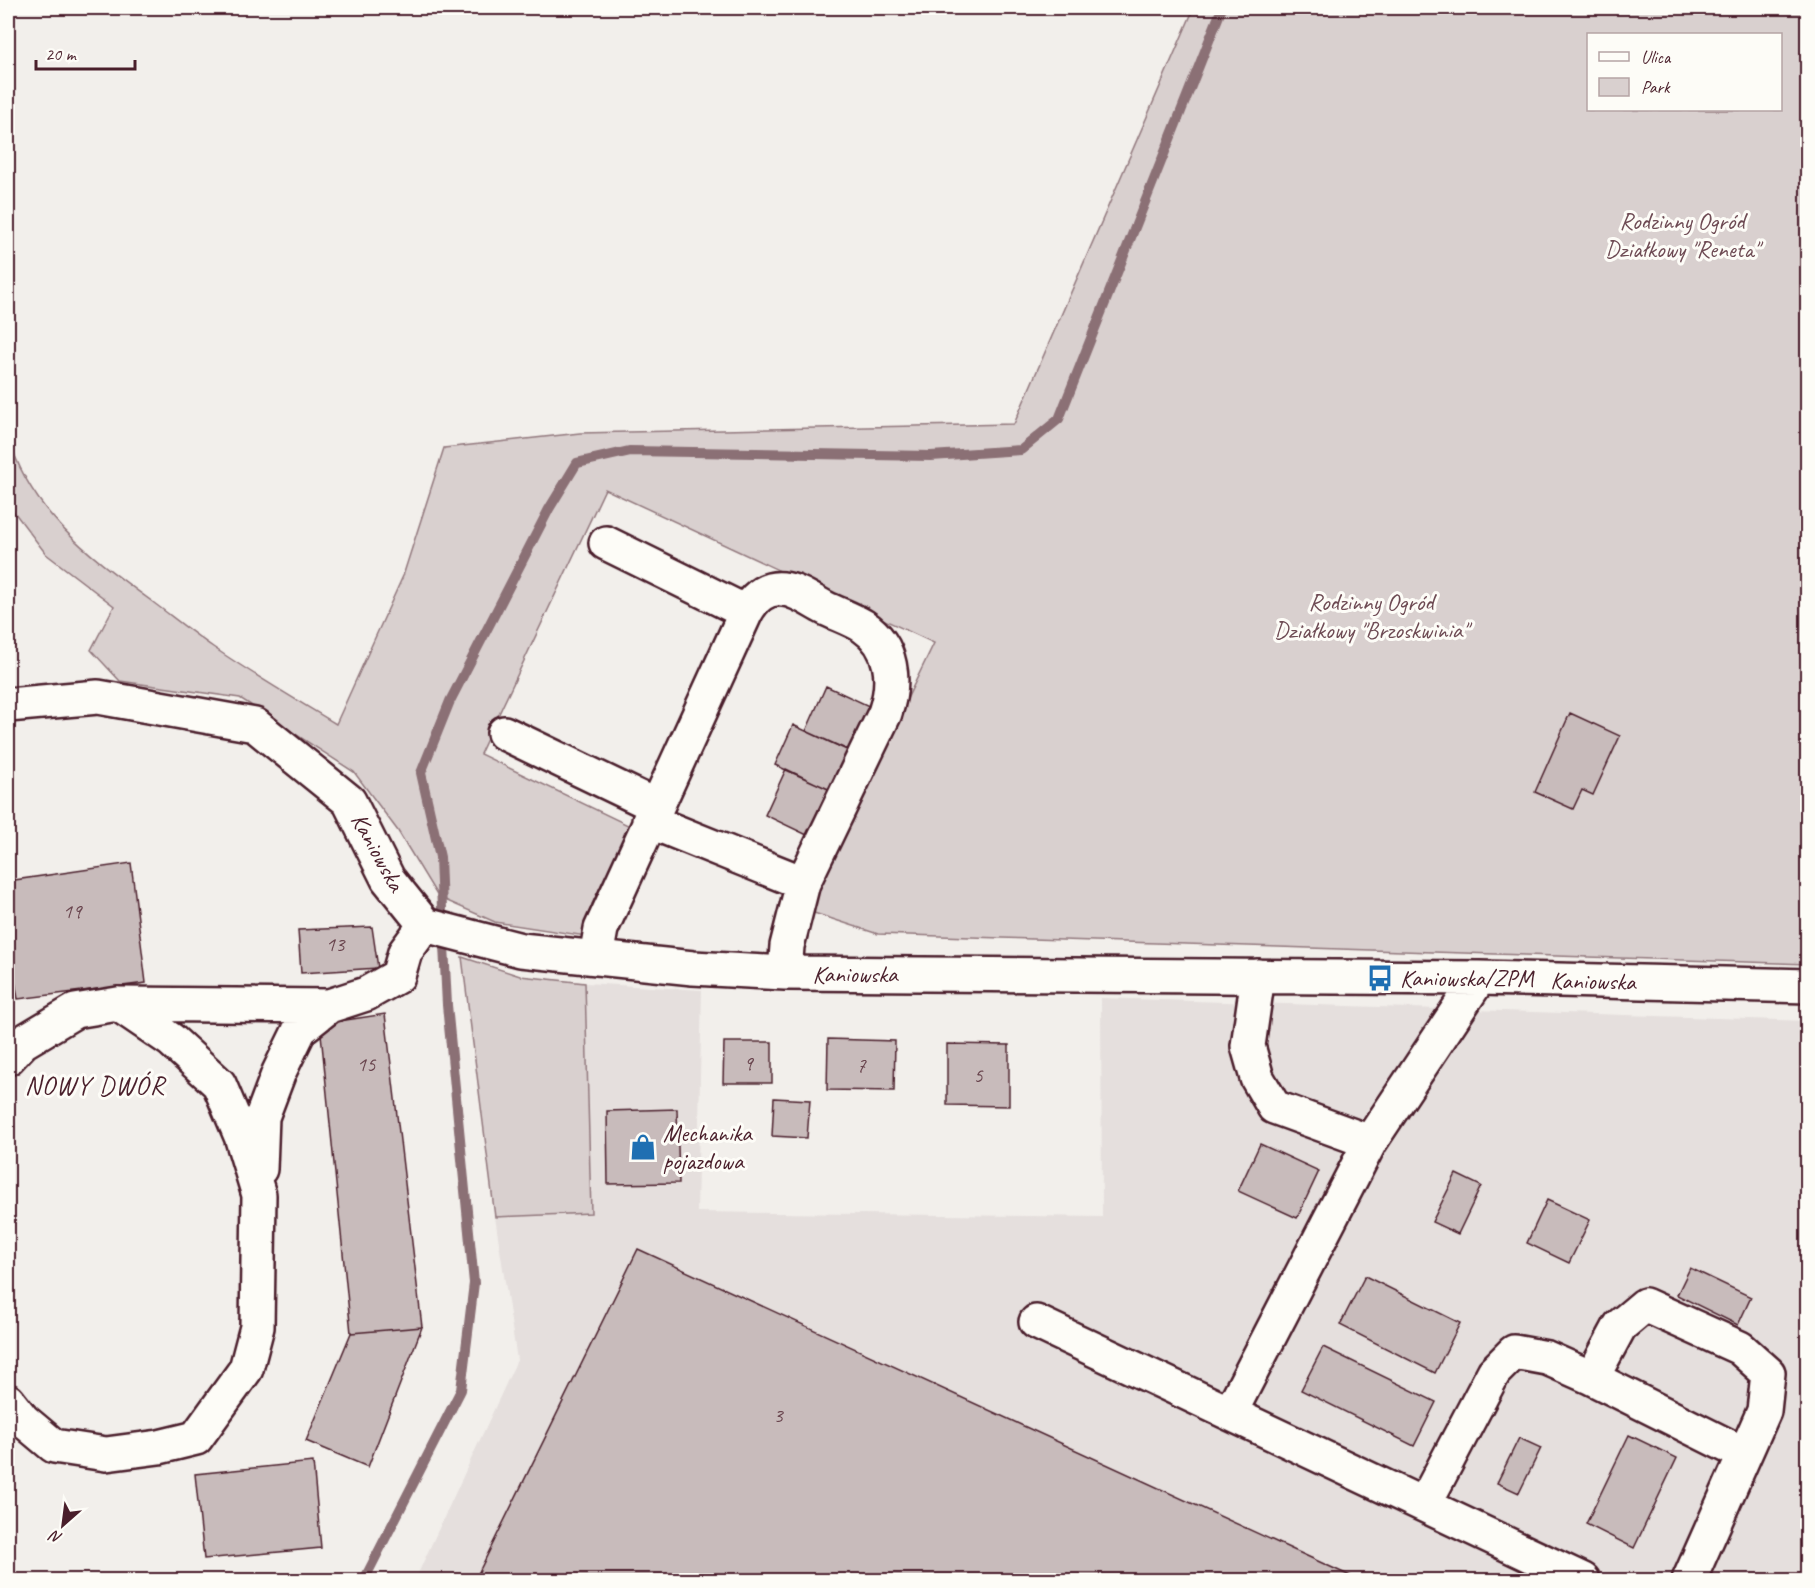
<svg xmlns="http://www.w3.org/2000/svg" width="1815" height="1588" font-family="Caveat,sans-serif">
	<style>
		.built { fill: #e5dfdd }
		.green { fill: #d9d0cf; stroke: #92787d; stroke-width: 1.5; fill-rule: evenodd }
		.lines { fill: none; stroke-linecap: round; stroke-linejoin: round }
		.stream { stroke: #8b6f75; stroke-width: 10 }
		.building { fill: #c8bbbb; stroke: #4a1f2b; stroke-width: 1.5 }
		.minor-casing { stroke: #4a1f2b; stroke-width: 38 }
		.minor { stroke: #fdfcf7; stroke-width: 33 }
		.labels { text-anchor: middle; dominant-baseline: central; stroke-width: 6; stroke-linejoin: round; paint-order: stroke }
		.number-label { font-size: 21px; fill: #6a464f }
		.park-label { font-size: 24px; fill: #6e4b54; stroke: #fdfcf7 }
		.street-label { font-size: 24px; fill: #4a1f2b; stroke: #fdfcf7 }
		.poi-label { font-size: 24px; fill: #4a1f2b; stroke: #fdfcf7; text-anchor: start }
		.neighbourhood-label { font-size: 26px; letter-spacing: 1.5px; fill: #4a1f2b; stroke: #fdfcf7 }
	</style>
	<rect width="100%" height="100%" fill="#f2efeb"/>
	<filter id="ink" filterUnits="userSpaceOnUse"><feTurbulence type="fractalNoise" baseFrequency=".0167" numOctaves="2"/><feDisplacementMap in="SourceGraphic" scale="12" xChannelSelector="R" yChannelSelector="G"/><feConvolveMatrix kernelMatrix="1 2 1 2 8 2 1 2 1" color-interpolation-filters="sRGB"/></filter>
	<g filter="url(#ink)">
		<path class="built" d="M585,983L702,990L697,1212L1102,1217L1101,998L1807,1021V1580H415L517,1360L495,1217L591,1212Z"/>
		<path class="green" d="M1194,8H1807V964L878,934L805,910L934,643L605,489L480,754L630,826L592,904L586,936L495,922L438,897L398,831L354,772L240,698L120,681L91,650L114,606L46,554L8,504V436C31,515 92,557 154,603C174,618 193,633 213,647C252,674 295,699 336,724L403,576L444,448L580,433L1014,424ZM1588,34H1780V110H1588Z
			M462,957L520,976L585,983L591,1213L495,1217Z"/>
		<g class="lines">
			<path class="stream" d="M442,909L440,857L421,773L450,701L549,509L577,463L630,451L931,456L1021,450L1059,419L1222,8
				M364,1580L461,1390L474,1283L447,1005L444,945"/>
		</g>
		<path class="building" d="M826,686L869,706L848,750L806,731Z
			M1570,713L1620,736L1593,795L1582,790L1573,809L1535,792Z
			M793,725L851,752L833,791L775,765Z
			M786,769L828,789L807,835L765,815Z
			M131,863L146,983L18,999L8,940V881Z
			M372,927L378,968L301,973L298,930Z
			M385,1014L422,1327L351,1333L320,1024Z
			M828,1039L895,1041L894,1091L827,1090Z
			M724,1042H772V1083H723Z
			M947,1044L1009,1045V1106L947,1105Z
			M774,1098L810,1100L807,1138L772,1136Z
			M677,1109L679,1183L608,1184L607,1111Z
			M1260,1144L1319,1171L1297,1218L1238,1191Z
			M1456,1174L1481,1186L1458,1234L1432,1222Z
			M1547,1200L1590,1220L1569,1263L1527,1243Z
			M638,1249L1359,1580H475Z
			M1690,1268L1751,1297L1738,1325L1677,1295Z
			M1365,1276L1460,1323L1435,1373L1340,1325Z
			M422,1327L368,1467L306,1441L351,1333Z
			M1323,1347L1436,1402L1414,1446L1301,1390Z
			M1629,1435L1677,1458L1634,1548L1586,1524Z
			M1519,1438L1541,1448L1519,1493L1497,1483Z
			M313,1462L321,1548L204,1559L195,1474Z"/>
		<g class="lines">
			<g class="minor-casing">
				<path id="minor" d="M606,543L746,612
					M8,705L98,697L255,725L349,801L388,879L425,925L521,950L693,968L785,973L1479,978L1808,986
					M504,733L656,806
					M649,821L803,883
					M596,957L601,929L746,612C754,598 765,587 783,589C797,590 813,602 825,608C837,614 852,619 863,626C893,646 896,681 885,713L803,883L787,946L785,973
					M1258,976L1248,1046L1257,1078L1274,1107L1370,1142
					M118,1004L329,1006
					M8,1058L23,1042L75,1011L118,1004L171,1040L219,1084L241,1136L259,1195L257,1327L246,1369L196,1438L159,1447L106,1454L54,1446L23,1420L8,1401
					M260,1169L262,1117L279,1072L300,1029L329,1006L366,994L398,976L405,952L425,925
					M1036,1322L1583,1580
					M1592,1378L1620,1326L1645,1305L1740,1348L1768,1373L1764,1411L1689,1580
					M1230,1413L1370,1142L1479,978
					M1424,1505L1494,1372L1514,1352L1547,1358L1592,1378L1744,1454"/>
			</g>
			<use href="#minor" class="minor"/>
		</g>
	</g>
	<defs>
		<g id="bus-bare" transform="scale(2.07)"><path d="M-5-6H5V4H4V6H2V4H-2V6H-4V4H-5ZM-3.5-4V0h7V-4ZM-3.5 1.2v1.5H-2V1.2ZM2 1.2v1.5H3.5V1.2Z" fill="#1f6fb2" stroke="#fdfcf7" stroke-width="2.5" paint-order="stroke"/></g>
		<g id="shop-bare" transform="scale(2.07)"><path d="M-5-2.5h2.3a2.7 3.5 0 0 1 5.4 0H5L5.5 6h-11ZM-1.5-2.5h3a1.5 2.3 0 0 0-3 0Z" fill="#1f6fb2" stroke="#fdfcf7" stroke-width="2.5" paint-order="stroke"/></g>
	</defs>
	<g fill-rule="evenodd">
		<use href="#bus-bare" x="1380" y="978"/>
		<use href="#shop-bare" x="643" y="1147"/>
	</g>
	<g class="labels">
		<g class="number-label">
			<text x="72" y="911">19</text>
			<text x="335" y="944">13</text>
			<text x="748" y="1063">9</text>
			<text x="366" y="1064">15</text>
			<text x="861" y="1065">7</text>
			<text x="978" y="1075">5</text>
			<text x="778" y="1415">3</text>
		</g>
		<g class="park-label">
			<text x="1682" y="221">Rodzinny Ogród<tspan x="1682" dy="28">Działkowy "Reneta"</tspan></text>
			<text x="1371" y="602">Rodzinny Ogród<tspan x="1371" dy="28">Działkowy "Brzoskwinia"</tspan></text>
		</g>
		<g class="street-label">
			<text transform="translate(378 852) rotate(61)">Kaniowska</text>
			<text x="855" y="974">Kaniowska</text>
			<text transform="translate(1593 981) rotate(1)">Kaniowska</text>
		</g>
		<g class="poi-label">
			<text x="1400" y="978">Kaniowska/ZPM</text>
			<text x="663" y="1133">Mechanika<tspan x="663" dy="28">pojazdowa</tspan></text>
		</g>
		<g class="neighbourhood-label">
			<text x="95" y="1085">NOWY DWÓR</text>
		</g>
	</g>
	<rect width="1815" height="1588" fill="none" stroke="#fdfcf7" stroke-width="30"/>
	<rect x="15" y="15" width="1785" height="1558" fill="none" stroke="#4a1f2b" stroke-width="2" filter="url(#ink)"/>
	<rect x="1587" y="33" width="195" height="78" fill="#fdfcf7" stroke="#b5a4a5" stroke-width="1.5"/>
	<rect x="1599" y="52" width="30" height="9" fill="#fdfcf7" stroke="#b5a4a5" stroke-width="1.5"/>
	<text x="1641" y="63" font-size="18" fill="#4a1f2b">Ulica</text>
	<rect x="1599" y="78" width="30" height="18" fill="#d9d0cf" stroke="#b5a4a5" stroke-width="1.5"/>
	<text x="1641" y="93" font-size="18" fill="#4a1f2b">Park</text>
	<g transform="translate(63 1525) rotate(208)" stroke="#fdfcf7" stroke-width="4.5" paint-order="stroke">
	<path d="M0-4.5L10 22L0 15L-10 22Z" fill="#4a1f2b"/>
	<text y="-9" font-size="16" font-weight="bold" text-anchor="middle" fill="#4a1f2b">N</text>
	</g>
	<path d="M36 60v9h99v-9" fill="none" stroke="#4a1f2b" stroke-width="3"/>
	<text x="45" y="60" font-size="18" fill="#4a1f2b" stroke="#fdfcf7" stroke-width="4.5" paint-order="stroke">20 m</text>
</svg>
